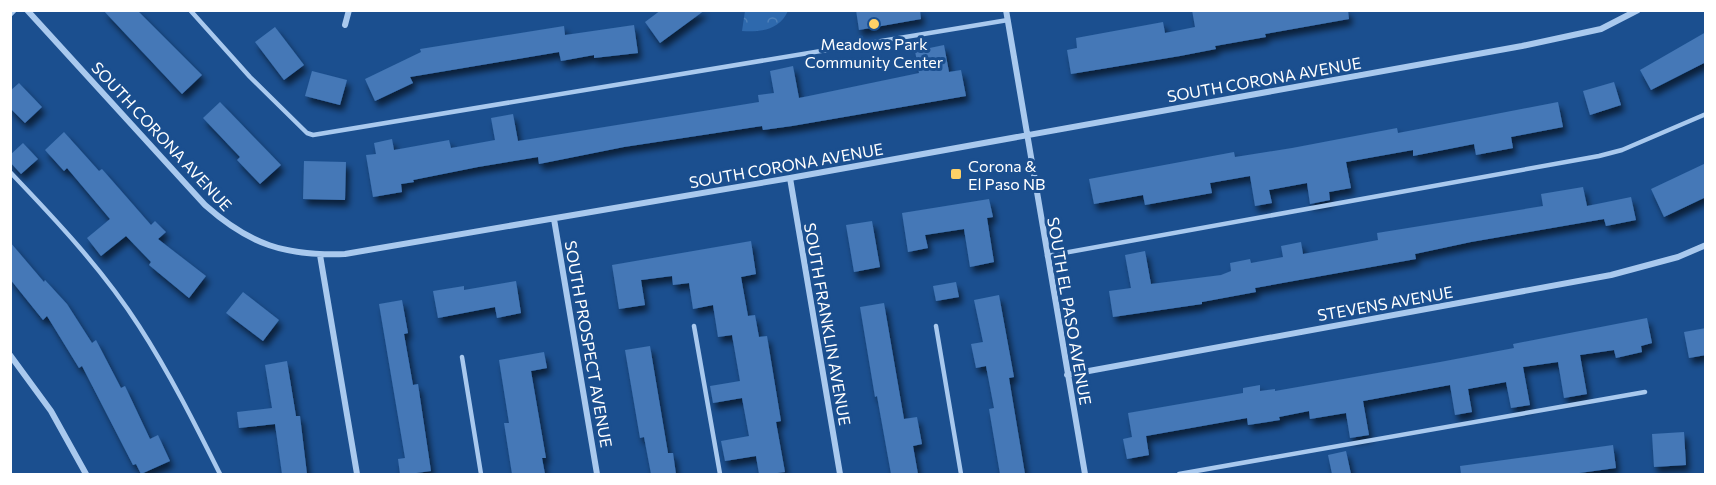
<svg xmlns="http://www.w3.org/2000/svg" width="1716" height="485" font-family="Commissioner,sans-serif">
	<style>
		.park { fill: url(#park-crowns) }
		.building { fill: #4478b7; filter: url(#shadow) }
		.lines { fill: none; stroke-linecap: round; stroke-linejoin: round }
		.lane { stroke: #a9c9ee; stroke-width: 4.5 }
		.street { stroke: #a9c9ee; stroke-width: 6 }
		.poi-dot { fill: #ffd166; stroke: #1b4f8f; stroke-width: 2 }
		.labels { text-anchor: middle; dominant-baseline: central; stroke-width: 6; stroke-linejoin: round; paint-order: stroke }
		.poi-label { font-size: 16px; fill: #fff; stroke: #1b4f8f }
		.street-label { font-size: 16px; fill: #fff; stroke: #1b4f8f }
	</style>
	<defs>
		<pattern id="park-crowns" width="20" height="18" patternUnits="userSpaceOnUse" patternTransform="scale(1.5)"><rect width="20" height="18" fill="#2e69ad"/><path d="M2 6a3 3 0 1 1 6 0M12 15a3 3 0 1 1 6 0" fill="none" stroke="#4d80b9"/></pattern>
		<filter id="shadow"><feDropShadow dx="3.5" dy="6" stdDeviation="3" flood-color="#0009"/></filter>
	</defs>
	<rect width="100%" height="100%" fill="#1b4f8f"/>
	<path class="park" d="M745,11V10L788,11C779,30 762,32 742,31Z"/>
	<path class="building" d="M103,10H137L202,75L182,94Z
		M661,10H705L660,43L645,22Z
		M856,10H920L921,19L859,30Z
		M1192,10H1348L1349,19L1265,34L1266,37L1215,46L1216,49L1180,56L1071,74L1067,50L1077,48L1076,38L1163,22L1165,33L1195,27Z
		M634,25L638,53L594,58V55L561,61L559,52L410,77L413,83L375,101L365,79L421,52L420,49L564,26L565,35Z
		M275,27L304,65L284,80L255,42Z
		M1706,32V62L1651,90L1640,70Z
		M944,45L949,72L961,70L966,96L792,126L763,130L762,126L624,147L539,164L538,157L478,167L413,180L414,182L401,184L402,192L373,197L366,155L376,154L374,143L392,139L394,150L449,140L451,148L495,140L491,118L513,114L518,141L759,102L758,95L774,93L770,71L793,66L799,98L919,73L915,51Z
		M312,71L347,80L340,105L305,96Z
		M1614,82L1621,105L1590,115L1583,91Z
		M19,83L42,107L25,123L10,108V91Z
		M220,102L281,165L260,184L237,160L240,157L203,118Z
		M1558,102L1563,127L1511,137L1513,148L1476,155L1474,144L1413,156V150L1346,162L1351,188L1329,192L1330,200L1310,204L1307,183L1269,190L1272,203L1255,206L1250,176L1210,183L1212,193L1145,205L1143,195L1094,204L1089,179L1234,152L1235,157L1292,148L1397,128L1398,133Z
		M64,132L99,171L102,169L151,225L155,221L166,232L158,239L206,276L189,298L149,265L151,262L126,236L101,256L87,238L110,219L67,168L64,171L45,150Z
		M23,143L38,159L21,174L10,162V155Z
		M304,161L346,162L345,200L303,199Z
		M1706,163V197L1664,217L1651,189Z
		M1583,187L1587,206L1631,197L1636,220L1606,226L1604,219L1471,242L1415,254L1416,259L1255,288L1256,292L1202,302V304L1113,317L1109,291L1131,288L1125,255L1145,251L1151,284L1221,275L1231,271L1230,263L1250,259L1251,263L1283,257L1281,246L1301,242L1303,254L1378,240L1377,233L1543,206L1541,194Z
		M989,199L993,217L987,218L994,262L970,267L964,229L925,235L928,248L908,252L902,213Z
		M872,221L880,267L854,272L846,225Z
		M751,241L756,274L741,277L748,316L755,315L759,337L767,336L781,421L776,422L785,472L770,474H759L756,456L725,461L721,441L749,436L742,398L713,403L710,386L740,381L732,335L718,337L713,305L693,309L689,283L673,285L672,276L641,280L645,305L619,309L612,265Z
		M10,242L44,282L45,280L67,304L92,343L96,340L121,388L125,386L150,439L158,435L170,461L141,474L136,464L133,465L82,366L79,368L47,316L43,320L10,279Z
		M516,281L521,313L497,318L495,307L438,318L433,291L464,286V290Z
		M956,282L959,297L936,301L933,286Z
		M243,292L279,320L263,341L226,313Z
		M999,295L1014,377L1009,378L1025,474H1000L989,409L994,408L986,366L976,368L971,344L983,342L974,300Z
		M402,300L408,333L404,334L413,385L418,384L431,471L409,474H400L398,459L405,458L379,304Z
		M884,303L904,419L917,417L922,444L913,446L918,474H891L877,396L875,397L860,307Z
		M1647,318L1652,343L1641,346L1642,352L1616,358L1614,350L1580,355L1587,394L1564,398L1558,362L1523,367L1530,405L1511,408L1506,382L1468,389L1472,412L1455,415L1450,385L1363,401L1369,435L1350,438L1346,413L1310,419L1309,411L1279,417L1280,420L1248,425L1247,418L1146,436L1149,455L1127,459L1123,439L1132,437L1128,413L1243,393V388L1260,385V391L1275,389V391L1440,362L1514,348L1513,344Z
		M1706,328V355L1689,358L1684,332Z
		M650,346L668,453H673L676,474H651L644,437L640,438L625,350Z
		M544,352L547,368L531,371L546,458H542L545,474H512L504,423H509L499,360Z
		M287,361L296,416H300L307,474H282L275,424L239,428L237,412L272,408L265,365Z
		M1684,432L1686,465L1654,467L1652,434Z
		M1613,445L1616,468L1572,474H1461L1460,466Z
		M1346,451L1351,474H1332L1328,455Z"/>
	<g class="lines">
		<path class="lane" d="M190,10L250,77L307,133L313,135L1008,20
			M10,172C56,220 103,270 139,326C170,374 195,424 220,474
			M1047,256L1599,156L1622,150L1706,114
			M694,326L720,474
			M936,326L961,474
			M462,357L481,474
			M1179,474L1645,392"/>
		<path class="street" d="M27,10L205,205C250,245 285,256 345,254L790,178L1522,46L1601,29L1638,10
			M1006,10L1085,474
			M10,14L14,10
			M345,25L349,10
			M790,178L840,474
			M554,219L597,474
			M320,255L357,474
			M10,355L51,411L86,474
			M1067,375L1611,275L1678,257L1706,245"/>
	</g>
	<g class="poi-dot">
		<circle cx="874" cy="24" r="6"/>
		<rect x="950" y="168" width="12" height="12" rx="3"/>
	</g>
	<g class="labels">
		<g class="poi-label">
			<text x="874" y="43">Meadows Park<tspan x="874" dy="18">Community Center</tspan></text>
			<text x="968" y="165" text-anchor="start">Corona &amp;<tspan x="968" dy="18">El Paso NB</tspan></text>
		</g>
		<g class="street-label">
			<text transform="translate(1264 79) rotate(-10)">SOUTH CORONA AVENUE</text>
			<text transform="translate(162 136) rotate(47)">SOUTH CORONA AVENUE</text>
			<text transform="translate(786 165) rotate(-10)">SOUTH CORONA AVENUE</text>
			<text transform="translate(1385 303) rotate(-10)">STEVENS AVENUE</text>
			<text transform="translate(1070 311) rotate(80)">SOUTH EL PASO AVENUE</text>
			<text transform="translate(828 324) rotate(80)">SOUTH FRANKLIN AVENUE</text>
			<text transform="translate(589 344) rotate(80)">SOUTH PROSPECT AVENUE</text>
		</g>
	</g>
	<rect width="1716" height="485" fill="none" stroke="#ffffff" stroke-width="24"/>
</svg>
